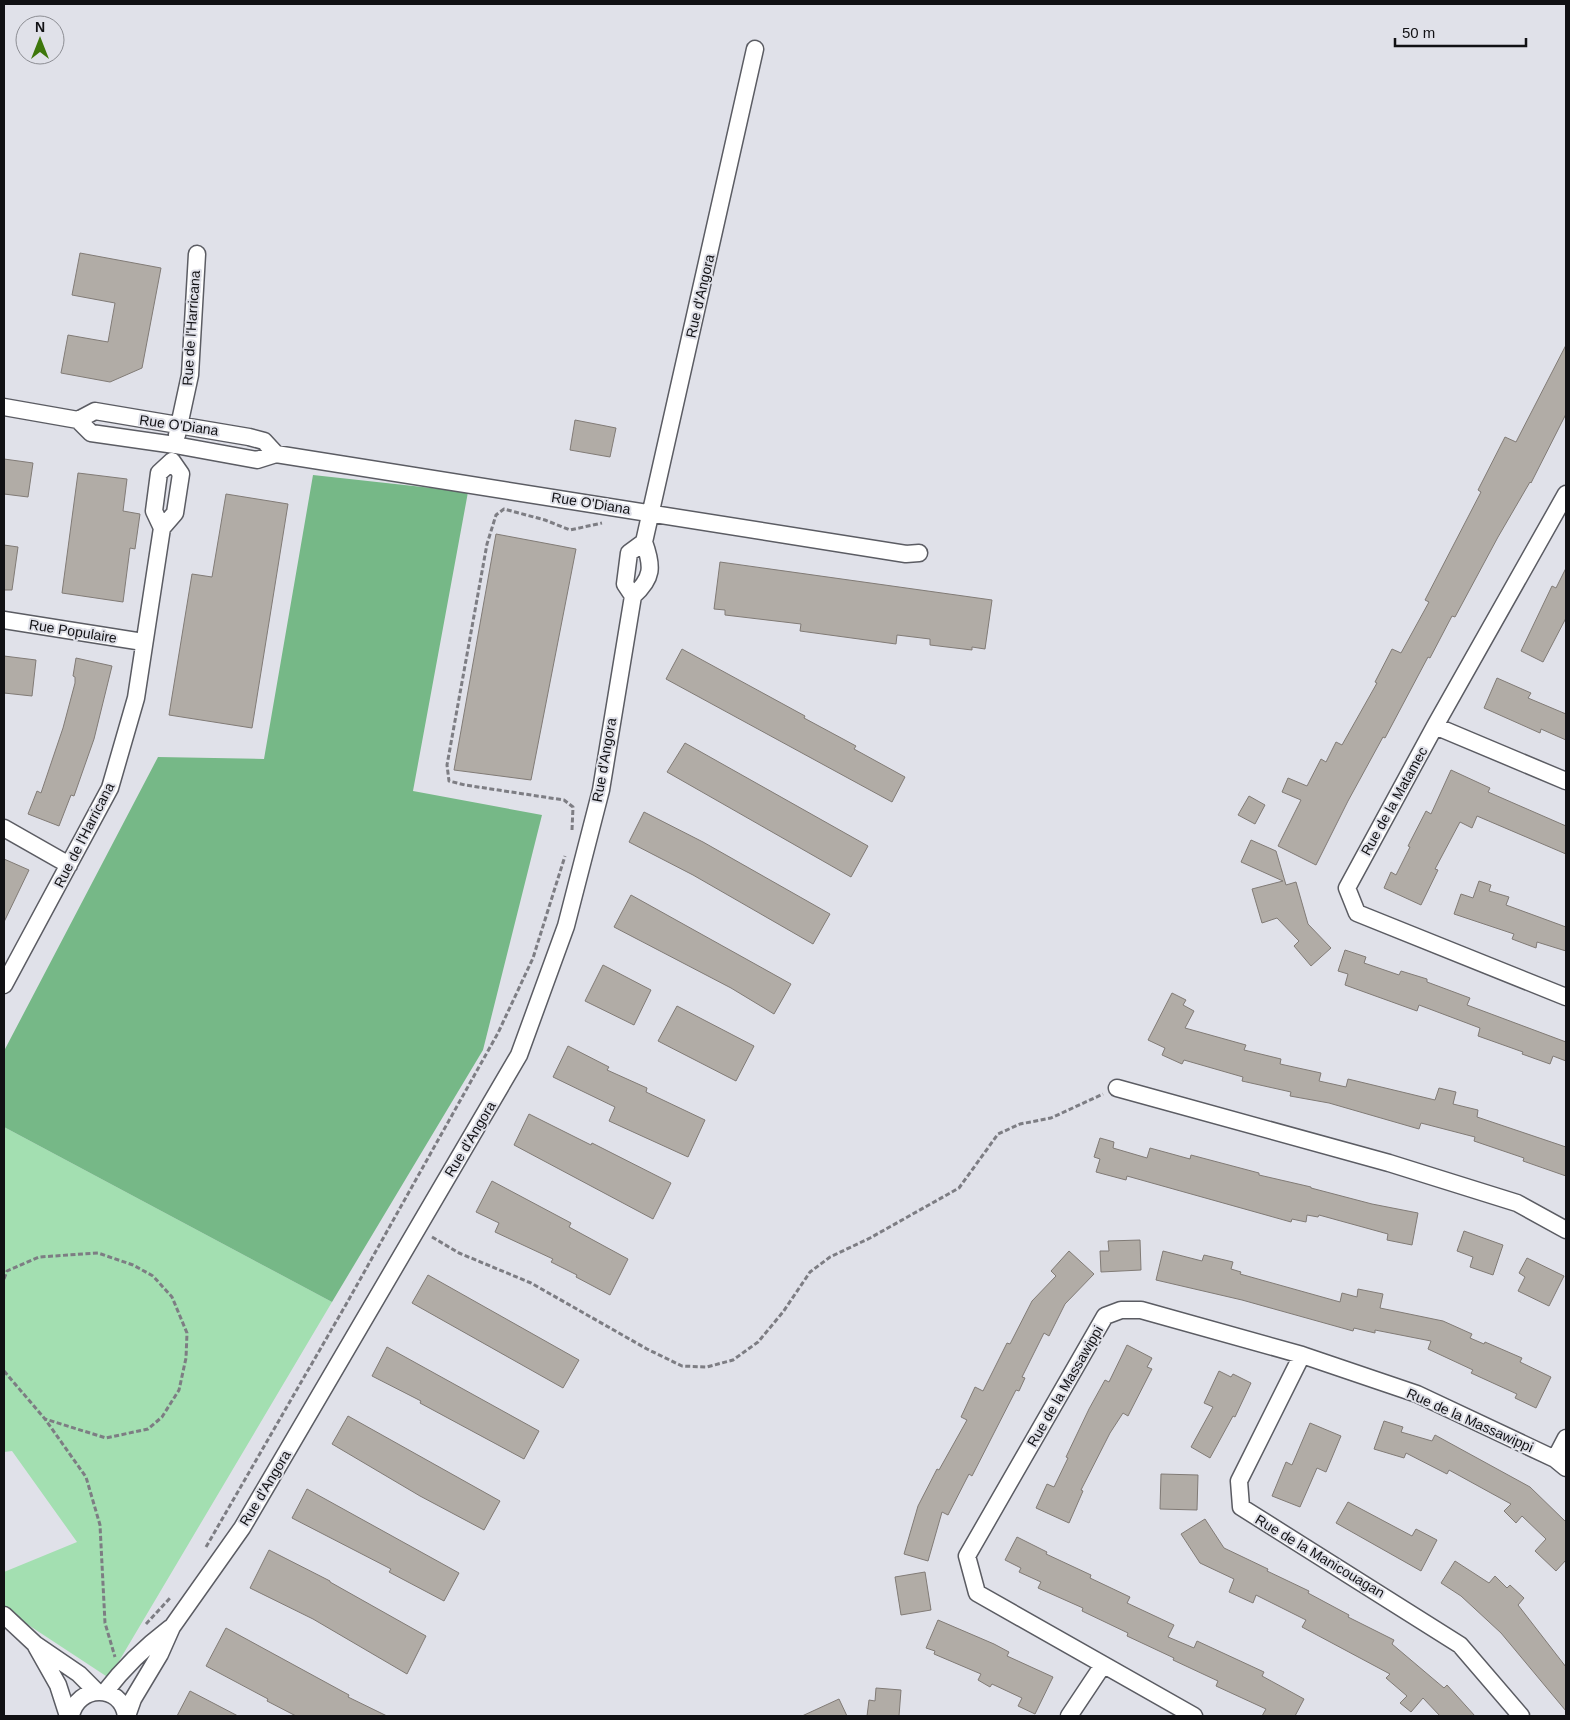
<svg xmlns="http://www.w3.org/2000/svg" width="1570" height="1720" font-family="Helvetica,sans-serif">
	<style>
		.green { fill: #a3dfb1 }
		.forest { fill: #76b887 }
		.building { fill: #b1aca6; stroke: #817b76 }
		.lines { fill: none; stroke-linecap: round; stroke-linejoin: round }
		.minor-casing { stroke: #5b5c63; stroke-width: 19 }
		.path { stroke: #7d7d83; stroke-width: 3; stroke-dasharray: 5 2.5; stroke-linecap: butt }
		.minor { stroke: #fff; stroke-width: 16 }
		.labels { text-anchor: middle; dominant-baseline: central; stroke-width: 4; stroke-linejoin: round; paint-order: stroke }
		.street-label { font-size: 14px; fill: #111114; stroke: #e0e1e9 }
	</style>
	<rect width="100%" height="100%" fill="#e0e1e9"/>
	<path class="green" d="M4,1127L332,1302L109,1678L4,1609V1572L77,1542L12,1451L4,1452Z"/>
	<path class="forest" d="M313,475L468,492L413,791L542,815L483,1050L332,1302L4,1127V1051L158,757L264,759Z"/>
	<path class="building" d="M80,253L161,268L142,368L110,382L61,373L68,335L108,342L115,303L72,295Z
		M1566,345V414L1531,483L1530,482L1498,537L1455,617L1452,616L1430,658L1428,657L1385,738L1383,737L1348,801L1316,865L1278,846L1301,800L1282,792L1288,778L1307,786L1321,759L1326,762L1336,742L1342,745L1377,683L1375,682L1392,649L1401,653L1429,602L1425,600L1481,492L1478,490L1505,437L1516,442Z
		M575,420L616,428L610,457L570,450Z
		M4,459L33,463L28,497L4,494Z
		M78,473L127,479L123,511L140,514L135,549L130,548L123,602L62,593Z
		M226,494L288,504L252,728L169,715L192,574L212,577Z
		M496,534L576,549L531,780L454,770Z
		M4,545L18,547L12,590H4Z
		M720,562L992,600L985,649L972,647V650L930,645V639L897,635L896,644L800,631L801,624L725,615V610L714,609Z
		M1566,568V618L1543,662L1521,651L1552,586L1556,588Z
		M682,649L805,716L804,718L856,746L854,749L905,777L892,802L666,679Z
		M4,656L36,660L32,696L4,693Z
		M76,658L112,666L94,739L74,796L71,795L59,826L28,814L37,791L41,793L63,728L75,683V677L73,676Z
		M1497,678L1531,693L1528,698L1566,714V740L1541,729L1540,733L1484,708Z
		M685,743L868,846L851,877L667,772Z
		M1451,770L1490,788L1488,792L1566,826V854L1477,816L1472,828L1460,822L1435,869L1438,870L1421,905L1384,888L1391,872L1396,875L1410,847L1408,846L1426,811L1431,814Z
		M1249,796L1265,805L1255,824L1238,815Z
		M644,812L703,842L830,914L813,944L693,875L629,842Z
		M1251,840L1276,851L1286,885L1296,882L1308,924L1331,948L1311,966L1294,946L1299,941L1277,918L1262,923L1252,889L1283,881L1241,862Z
		M4,859L29,870L4,922Z
		M1479,881L1491,885L1489,891L1509,897L1506,905L1566,927V951L1537,942L1536,948L1512,939L1514,934L1454,914L1461,894L1473,898Z
		M631,895L791,984L774,1014L731,988L614,927Z
		M1345,950L1366,957L1364,963L1399,975L1401,971L1427,979V982L1470,998L1467,1005L1566,1042V1061L1553,1056L1550,1064L1522,1054L1523,1052L1478,1036L1480,1028L1419,1005L1417,1011L1345,985L1348,974L1338,971Z
		M603,965L651,990L634,1025L585,1001Z
		M1172,993L1186,1000L1183,1005L1194,1011L1185,1028L1246,1045L1244,1050L1281,1059L1280,1064L1321,1073L1319,1081L1346,1087L1348,1079L1435,1100L1439,1088L1456,1092L1453,1104L1478,1110L1477,1117L1566,1147V1176L1523,1161L1524,1158L1474,1141L1475,1137L1421,1123L1419,1129L1329,1103L1290,1096L1291,1092L1242,1081L1243,1077L1184,1060L1182,1064L1162,1055L1165,1048L1148,1040Z
		M677,1006L754,1046L736,1081L658,1041Z
		M568,1046L609,1067L607,1070L647,1088L646,1092L705,1120L688,1157L609,1121L615,1107L553,1077Z
		M529,1114L591,1145L592,1143L671,1183L653,1219L514,1145Z
		M1100,1138L1114,1142L1113,1148L1147,1158L1150,1148L1190,1159L1191,1155L1259,1173V1175L1311,1187V1188L1372,1204L1418,1213L1412,1245L1387,1240L1388,1234L1319,1215L1318,1217L1307,1215L1306,1222L1292,1219L1291,1222L1127,1176L1126,1180L1096,1172L1100,1159L1094,1157Z
		M492,1181L571,1223L569,1227L628,1259L610,1295L576,1277L577,1275L551,1262L553,1259L495,1232L499,1223L476,1212Z
		M1464,1231L1503,1245L1493,1275L1470,1267L1473,1257L1457,1251Z
		M1140,1240L1141,1270L1101,1272L1100,1251H1109L1108,1241Z
		M1069,1251L1094,1274L1065,1304L1049,1336L1044,1333L1022,1377L1025,1378L1019,1391L1016,1390L972,1476L969,1474L948,1515L942,1512L928,1561L904,1554L918,1506L937,1469L939,1470L967,1420L961,1417L975,1387L983,1391L1007,1343L1010,1344L1032,1301L1056,1276L1051,1271Z
		M1163,1251L1202,1261L1204,1255L1233,1262L1231,1269L1241,1272L1240,1274L1340,1302L1342,1293L1357,1297L1358,1289L1383,1294L1380,1308L1443,1321L1472,1334L1470,1338L1484,1344L1485,1342L1522,1358L1520,1362L1551,1377L1536,1408L1515,1398L1517,1394L1471,1373L1473,1370L1428,1349L1431,1341L1375,1330V1333L1354,1328L1353,1331L1242,1300L1156,1280Z
		M1527,1258L1564,1276L1549,1306L1518,1291L1525,1277L1519,1273Z
		M428,1275L579,1360L563,1388L412,1303Z
		M1127,1345L1152,1358L1147,1367L1152,1369L1128,1416L1123,1413L1110,1433L1081,1490L1083,1491L1069,1523L1036,1508L1047,1484L1054,1487L1068,1458L1066,1457L1089,1409L1105,1380L1109,1382Z
		M387,1347L539,1431L524,1459L420,1403L421,1401L372,1376Z
		M1219,1371L1231,1377L1233,1374L1251,1383L1235,1417L1233,1416L1210,1458L1191,1447L1213,1407L1204,1403Z
		M348,1416L500,1501L484,1530L420,1496L332,1444Z
		M1384,1421L1403,1427L1401,1432L1432,1441L1435,1435L1530,1487L1566,1522V1560L1556,1571L1535,1551L1546,1539L1522,1516L1516,1523L1504,1511L1511,1504L1449,1470L1447,1474L1406,1453L1404,1458L1374,1449Z
		M1310,1423L1341,1436L1326,1472L1317,1468L1300,1507L1272,1496L1286,1462L1292,1465Z
		M1161,1474L1198,1475L1197,1510L1160,1509Z
		M307,1489L459,1573L444,1601L389,1572L391,1569L292,1518Z
		M1348,1502L1412,1536L1416,1529L1437,1540L1421,1571L1336,1523Z
		M1205,1519L1224,1548L1268,1569L1267,1571L1309,1591L1308,1593L1349,1615L1348,1617L1394,1640L1392,1644L1444,1688L1447,1685L1475,1716H1440L1423,1698L1411,1712L1400,1703L1407,1696L1386,1678L1390,1674L1302,1627L1306,1620L1256,1595L1253,1603L1229,1592L1234,1579L1200,1563L1181,1534Z
		M1017,1537L1047,1552L1046,1554L1091,1575L1090,1578L1130,1597L1127,1603L1174,1625L1168,1637L1194,1648L1197,1641L1264,1672L1262,1676L1304,1699L1295,1716H1262L1266,1709L1216,1686L1218,1681L1173,1660L1174,1658L1127,1636L1128,1633L1082,1611L1083,1608L1038,1588L1041,1582L1019,1572L1021,1568L1005,1560Z
		M269,1550L330,1581V1582L426,1636L407,1674L313,1619L250,1588Z
		M1455,1561L1489,1583L1495,1576L1507,1588L1510,1585L1524,1598L1518,1605L1566,1667V1711L1501,1633L1461,1596L1441,1583Z
		M925,1572L931,1610L901,1615L895,1577Z
		M938,1620L994,1644L1009,1652L1007,1656L1053,1677L1035,1714L1018,1706L1022,1698L992,1684L990,1687L978,1680L981,1674L934,1654L935,1651L926,1648Z
		M226,1628L349,1695L348,1697L387,1716H296L267,1701L268,1699L206,1666Z
		M876,1688L901,1690L899,1716H867L869,1700L875,1701Z
		M190,1691L238,1716H177Z
		M839,1699L847,1716H802Z"/>
	<g class="lines">
		<g class="minor-casing">
			<path id="minor" d="M4,407L78,420L95,411L249,437L264,441L276,454
				M78,420L91,433L175,445L257,460L276,454L906,554L919,553
				M177,435L190,375L197,254
				M1566,494L1435,726L1347,888L1357,913L1566,997
				M633,596L625,584L629,553L644,542
				M4,620L143,642
				M1435,726L1566,781
				M4,828L69,865
				M4,985L110,788L136,698L162,528L175,513L181,474L172,461L159,473L154,511L162,528
				M1117,1088L1389,1163L1517,1203L1566,1230
				M1302,1355L1239,1481L1241,1507L1460,1645L1521,1716
				M1555,1459L1566,1438
				M4,1615L35,1644L79,1674L96,1691
				M36,1646L58,1685L68,1716
				M105,1692C124,1667 145,1647 170,1628
				M71,1716C77,1685 121,1683 126,1716
				M127,1716L133,1699L160,1654L172,1627L242,1528L519,1055L566,926L601,790L633,596C653,578 653,567 644,542L755,49
				M1069,1716L1103,1665
				M1194,1716L977,1593L967,1556L1105,1316L1121,1310H1141L1302,1355L1417,1394L1555,1459L1566,1468"/>
		</g>
		<path class="path" d="M572,830L573,807L564,800L465,785L449,781L447,765L487,544L496,515L504,509L545,520L570,530L602,523
			M432,1237L459,1253L531,1283L647,1349L682,1366L707,1367L733,1360L758,1342L783,1312L810,1272L830,1257L870,1238L959,1188L998,1134L1020,1124L1051,1118L1103,1094
			M4,1279L7,1271L39,1257L98,1253L133,1265L153,1276L172,1297L187,1333L186,1358L179,1390L162,1417L148,1429L106,1438L45,1419
			M4,1371L45,1419L86,1477L100,1525L105,1623L115,1657
			M206,1547L348,1301L498,1033L533,958L565,856
			M146,1624L171,1597"/>
		<use href="#minor" class="minor"/>
	</g>
	<g class="labels">
		<g class="street-label">
			<text transform="translate(700 296) rotate(-77)">Rue d'Angora</text>
			<text transform="translate(191 328) rotate(-86)">Rue de l'Harricana</text>
			<text transform="translate(179 425) rotate(8)">Rue O'Diana</text>
			<text transform="translate(591 503) rotate(9)">Rue O'Diana</text>
			<text transform="translate(73 631) rotate(9)">Rue Populaire</text>
			<text transform="translate(604 760) rotate(-80)">Rue d'Angora</text>
			<text transform="translate(1394 801) rotate(-61)">Rue de la Matamec</text>
			<text transform="translate(84 835) rotate(-63)">Rue de l'Harricana</text>
			<text transform="translate(470 1139) rotate(-59)">Rue d'Angora</text>
			<text transform="translate(1065 1386) rotate(-60)">Rue de la Massawippi</text>
			<text transform="translate(1470 1420) rotate(24)">Rue de la Massawippi</text>
			<text transform="translate(265 1488) rotate(-59)">Rue d'Angora</text>
			<text transform="translate(1320 1556) rotate(31)">Rue de la Manicouagan</text>
		</g>
	</g>
	<rect width="1570" height="1720" fill="none" stroke="#111114" stroke-width="10"/>
	<g transform="translate(40 40)"><circle r="24" fill="#e0e1e9" stroke="#8d8e94"/>
	<path d="M0-4L9 19L0 12L-9 19Z" fill="#3e770c"/>
	<text y="-8" font-size="14" font-weight="bold" text-anchor="middle" fill="#111114">N</text>
	</g>
	<path d="M1395 38v8h131v-8" fill="none" stroke="#111114" stroke-width="2.5"/>
	<text x="1402" y="38" font-size="15" fill="#111114" stroke="#e0e1e9" stroke-width="4" paint-order="stroke">50 m</text>
</svg>
